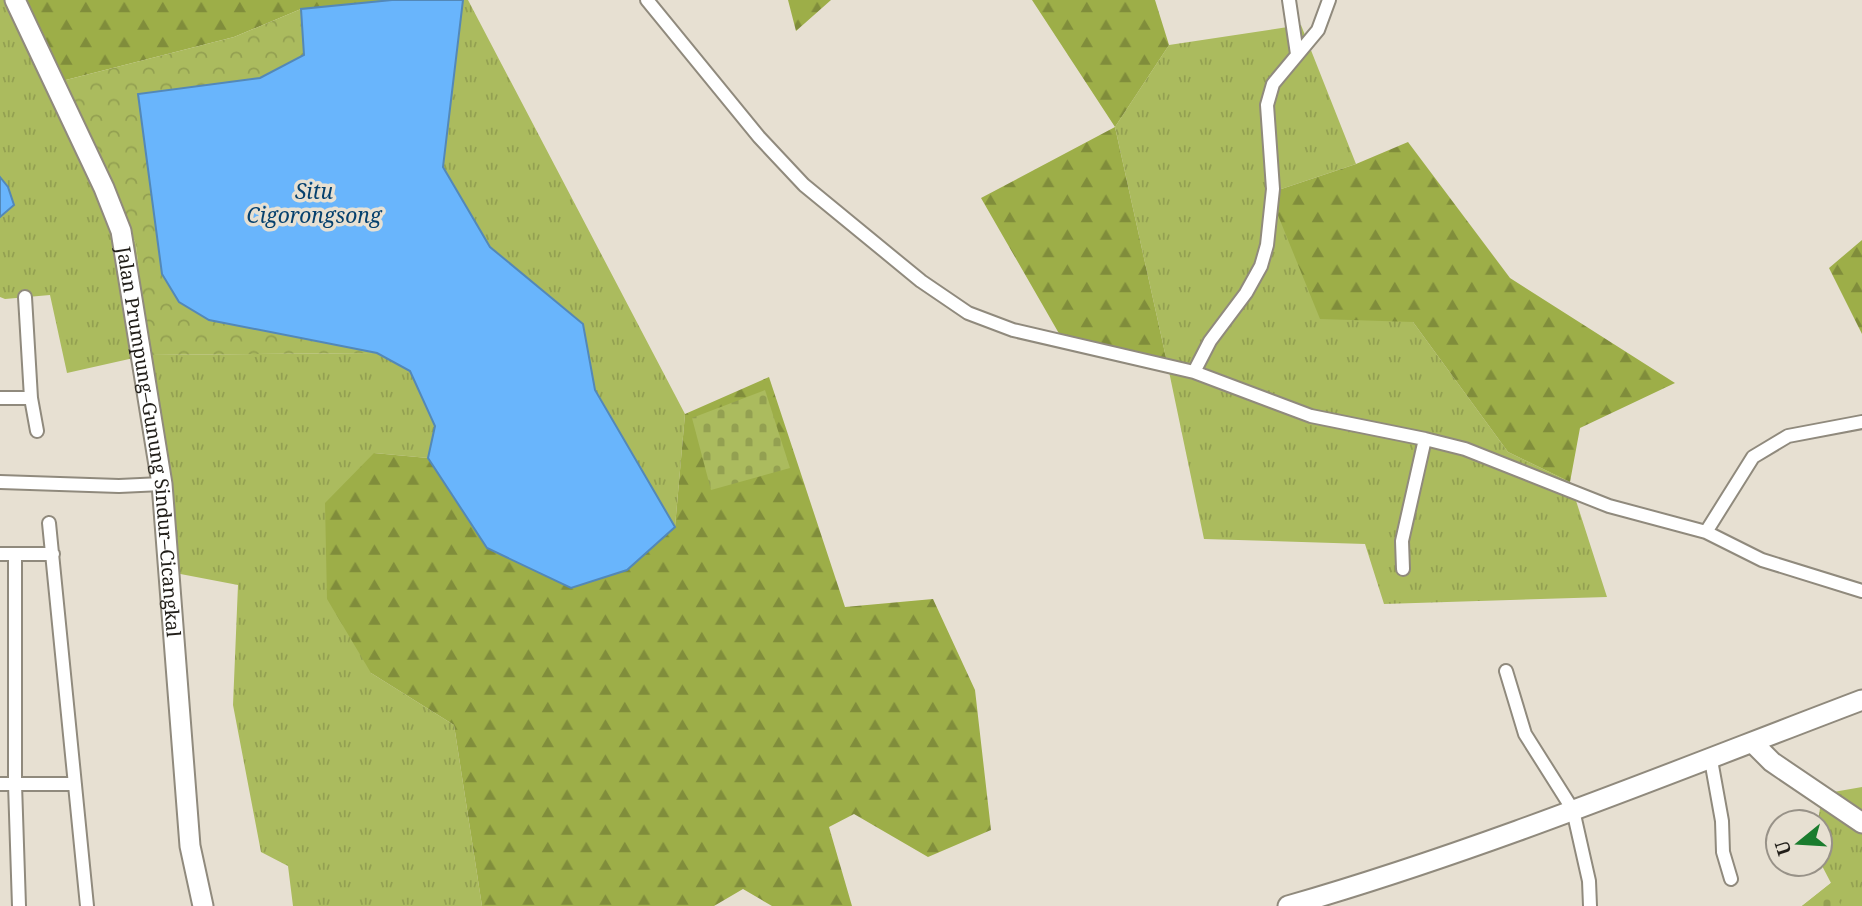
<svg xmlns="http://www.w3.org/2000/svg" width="1862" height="906" font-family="'Noto Serif',serif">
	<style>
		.grass { fill: url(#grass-tufts) }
		.forest { fill: url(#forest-firs) }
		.cemetery { fill: url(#cemetery-stones) }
		.park { fill: url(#park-crowns) }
		.water { fill: #69b5fc; stroke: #5388b8; stroke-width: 2 }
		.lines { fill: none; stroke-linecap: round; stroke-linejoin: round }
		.street-casing { stroke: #908a7d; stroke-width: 16 }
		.secondary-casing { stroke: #908a7d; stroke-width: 23 }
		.street { stroke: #fff; stroke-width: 12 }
		.secondary { stroke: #fff; stroke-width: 19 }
		.labels { text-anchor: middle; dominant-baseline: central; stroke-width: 7; stroke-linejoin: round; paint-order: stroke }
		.street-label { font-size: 19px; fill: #211e19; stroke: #e7e0d2 }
		.water-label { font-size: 21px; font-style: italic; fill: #05406d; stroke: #e7e0d2 }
	</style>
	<defs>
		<pattern id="grass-tufts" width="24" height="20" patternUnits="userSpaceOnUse" patternTransform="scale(1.75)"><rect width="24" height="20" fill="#abbb5e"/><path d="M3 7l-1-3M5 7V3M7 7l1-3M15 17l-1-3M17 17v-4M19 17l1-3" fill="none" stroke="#93a051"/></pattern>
		<pattern id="forest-firs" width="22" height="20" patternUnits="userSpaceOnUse" patternTransform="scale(1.75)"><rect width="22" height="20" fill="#9dae48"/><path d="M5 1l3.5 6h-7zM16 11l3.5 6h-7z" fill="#808d3b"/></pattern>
		<pattern id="cemetery-stones" width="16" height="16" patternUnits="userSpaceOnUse" patternTransform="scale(1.75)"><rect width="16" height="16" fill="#abbb5e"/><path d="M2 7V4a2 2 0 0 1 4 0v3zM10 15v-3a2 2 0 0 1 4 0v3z" fill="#93a051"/></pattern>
		<pattern id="park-crowns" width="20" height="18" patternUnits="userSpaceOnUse" patternTransform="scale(1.75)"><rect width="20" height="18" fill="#abbb5e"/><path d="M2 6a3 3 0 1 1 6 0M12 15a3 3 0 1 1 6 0" fill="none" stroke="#93a051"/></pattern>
	</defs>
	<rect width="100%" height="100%" fill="#e7e0d2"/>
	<path class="grass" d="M0,0H24L58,82L136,244L148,355L377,353L411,371L435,426L428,458L374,453L371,673L454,725L482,906H293L288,866L261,852L233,705L238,585L170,572L147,355L67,373L50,295L5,299L0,297Z
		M463,0H468L685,414L675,527L595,390L583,324L490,247L443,167Z
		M1301,25L1356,164L1269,193L1413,322L1508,452L1570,482L1607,597L1384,604L1365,544L1204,539L1167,362L1115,127L1169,45Z
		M1862,787V906H1802L1831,883L1820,862V822H1818L1822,794Z"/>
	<path class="forest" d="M24,0H392L301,9L234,37L58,82Z
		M788,0H831L796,31Z
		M1032,0H1155L1169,45L1115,127L1167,362L1061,337L981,198L1115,127Z
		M1408,142L1510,278L1675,383L1580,428L1570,482L1508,452L1413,322L1320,319L1269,193L1356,164Z
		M1862,240V334L1829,268Z
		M769,377L845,607L933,599L975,690L991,830L928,857L854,814L829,827L852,906H772L743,889L714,906H482L454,725L371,673L327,599L325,503L374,453L428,458L487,548L675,527L685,414Z"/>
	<path class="cemetery" d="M765,390L790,468L711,490L692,418Z
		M1831,883L1841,906H1802Z"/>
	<path class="park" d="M301,9L304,55L260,78L138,95L209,320L377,353L148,355L136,244L58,82L234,37Z"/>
	<path class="water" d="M392,0H463L443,167L490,247L583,324L595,390L675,527L627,570L571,588L487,548L428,458L435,426L410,371L377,353L209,320L179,302L162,274L138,94L260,78L304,55L301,9Z
		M0,177L8,187L14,205L0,217Z"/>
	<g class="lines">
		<g class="street-casing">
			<path id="street" d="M647,0L759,137L804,185L921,281L968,313L1013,330L1194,372L1311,416L1425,439L1465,449L1609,506L1706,532L1762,560L1862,591
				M1289,0L1297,54
				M25,297L31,398L37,431
				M1194,372L1210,341L1246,293L1261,266L1267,245L1273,189L1267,105L1273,84L1318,30L1329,0
				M0,398H31
				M0,482L119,486L162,484
				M49,523L87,906
				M1706,532L1753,457L1788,436L1862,422
				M0,554H53
				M15,554V784L19,906
				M1403,569L1402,541L1425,439
				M1506,671L1525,734L1573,810L1589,881L1590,906
				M1711,760L1722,821L1723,852L1731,879
				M0,784H75"/>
		</g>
		<g class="secondary-casing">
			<g id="secondary">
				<path id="s1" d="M15,0L104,188L121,231L162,484L190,846L203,906"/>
				<path d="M1753,743L1772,762L1862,823"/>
				<path d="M1288,906C1483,850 1672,772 1862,700"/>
			</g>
		</g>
		<use href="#street" class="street"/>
		<use href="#secondary" class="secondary"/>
	</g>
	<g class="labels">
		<g class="street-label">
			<text stroke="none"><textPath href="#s1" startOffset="467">Jalan Prumpung–Gunung Sindur–Cicangkal</textPath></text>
		</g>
		<g class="water-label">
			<text x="314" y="191">Situ<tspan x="314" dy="24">Cigorongsong</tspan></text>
		</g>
	</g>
	<g transform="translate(1799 843) rotate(252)"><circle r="33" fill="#e7e0d2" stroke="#989288" stroke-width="2"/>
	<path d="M0-5L12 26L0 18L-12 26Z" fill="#1a7c2e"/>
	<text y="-10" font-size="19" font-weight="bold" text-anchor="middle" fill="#211e19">U</text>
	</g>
</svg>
